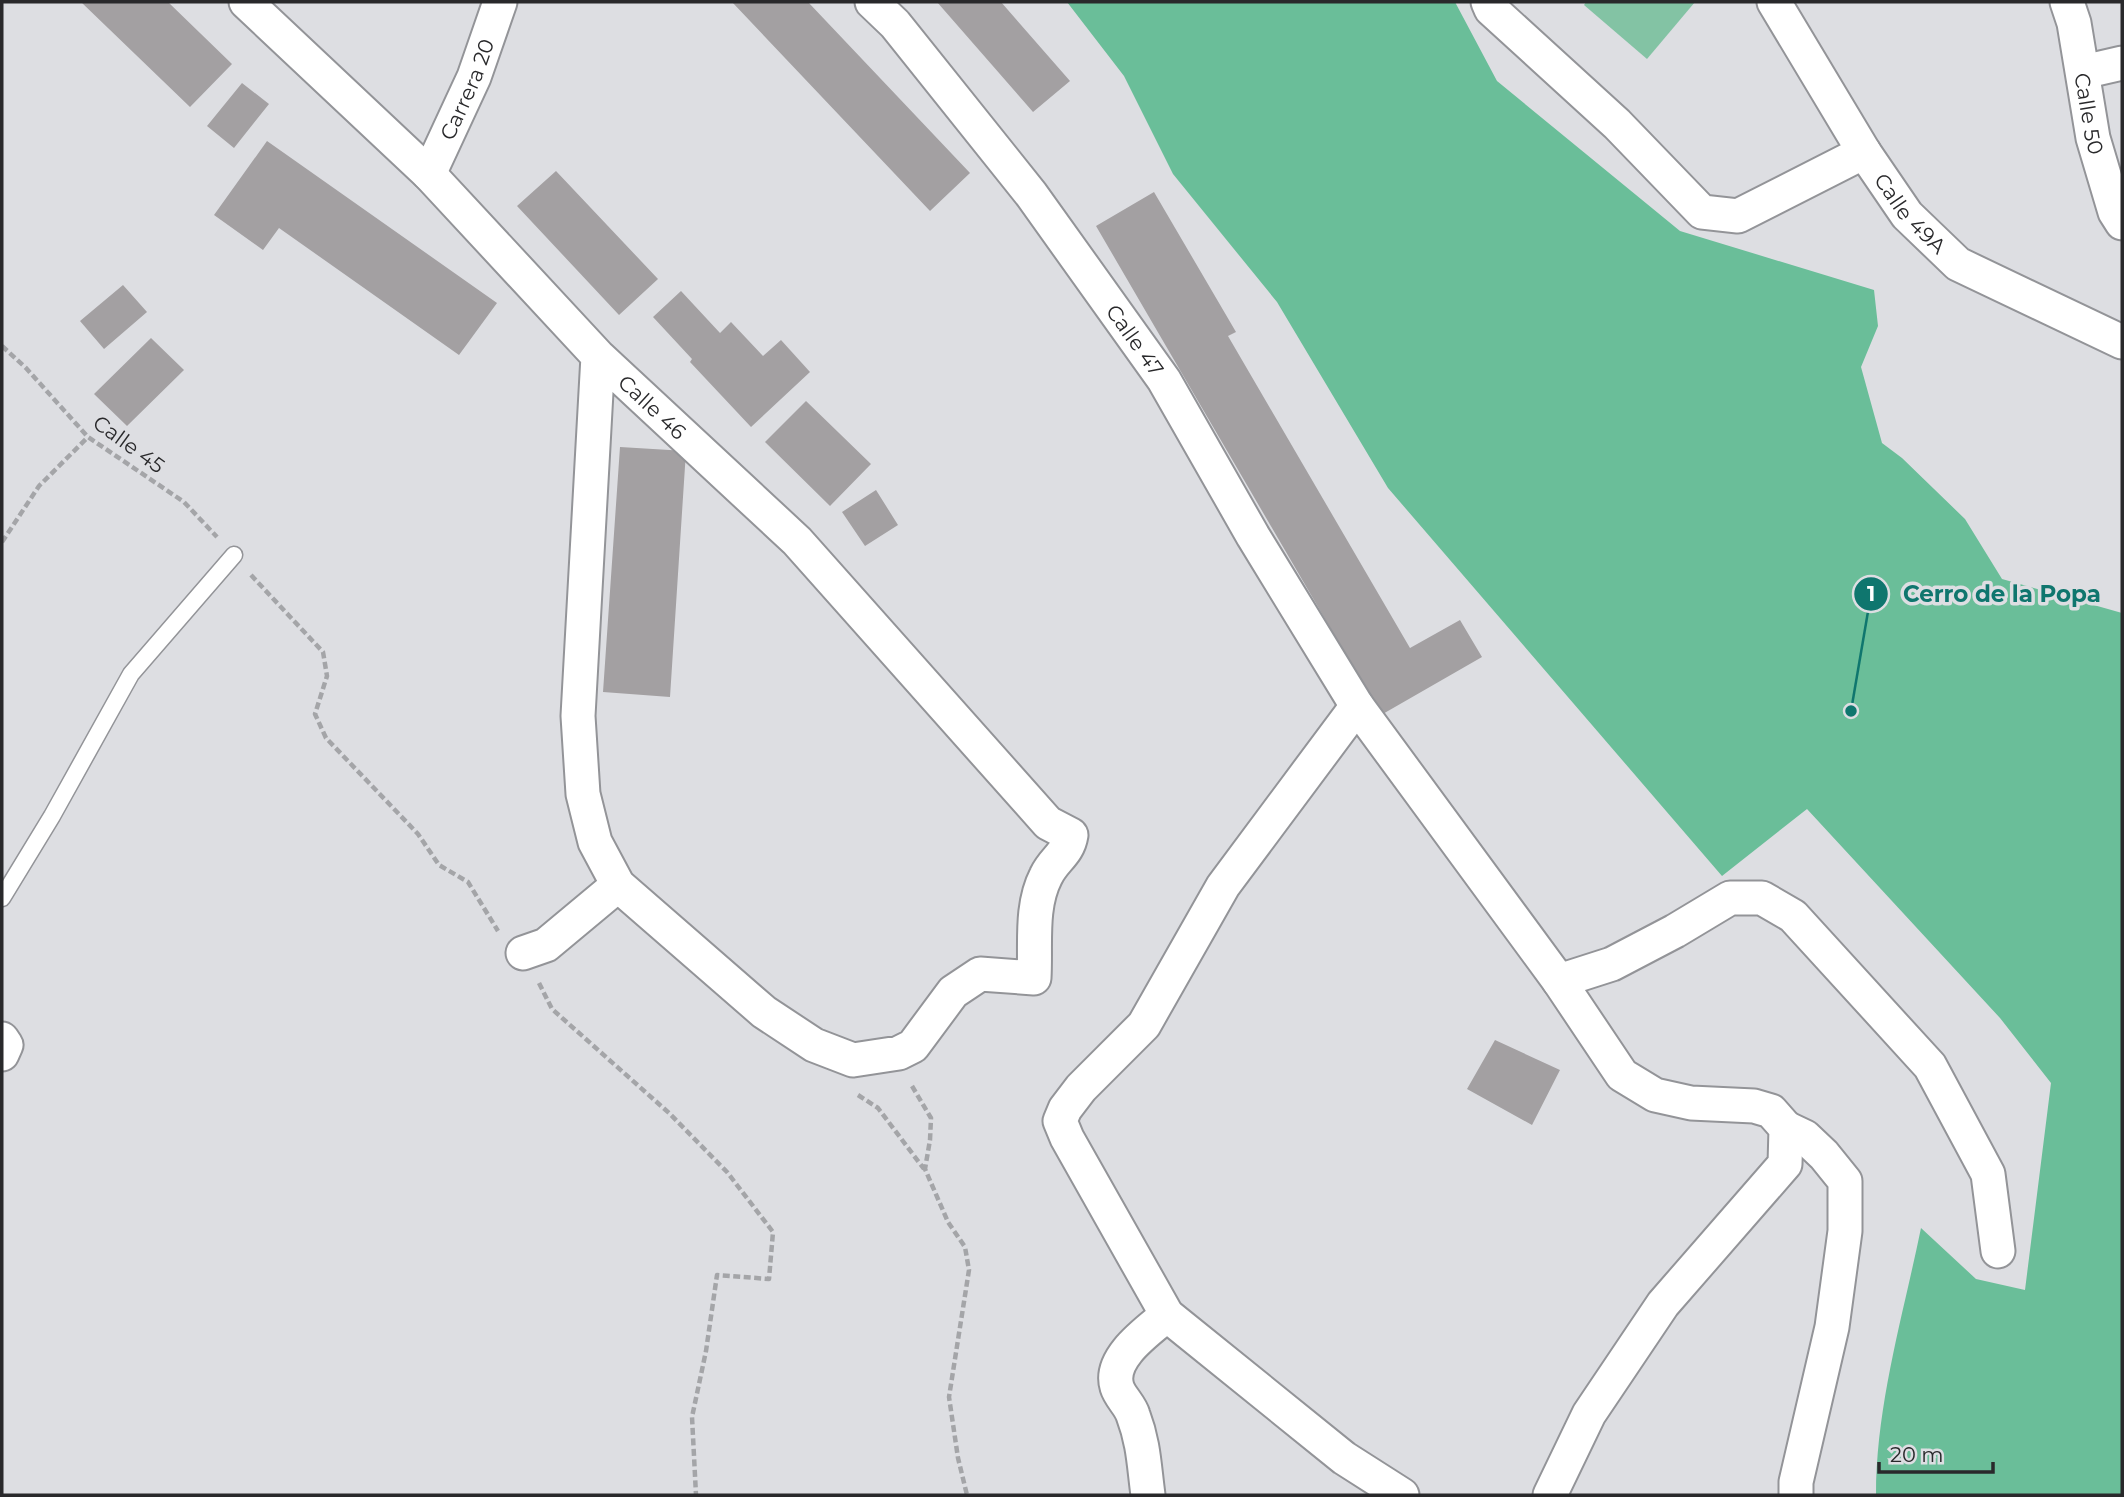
<svg xmlns="http://www.w3.org/2000/svg" width="2124" height="1497" font-family="Montserrat,sans-serif">
	<style>
		.green { fill: #83c3a4 }
		.forest { fill: #6abe99 }
		.building { fill: #a3a0a2 }
		.lines { fill: none; stroke-linecap: round; stroke-linejoin: round }
		.lane-casing { stroke: #939498; stroke-width: 19 }
		.street-casing { stroke: #939498; stroke-width: 37 }
		.path { stroke: #a4a5a8; stroke-width: 4.5; stroke-dasharray: 7 3.5; stroke-linecap: butt }
		.lane { stroke: #fff; stroke-width: 16 }
		.street { stroke: #fff; stroke-width: 33 }
		.labels { text-anchor: middle; dominant-baseline: central; stroke-width: 7; stroke-linejoin: round; paint-order: stroke }
		.street-label { font-size: 21px; fill: #29292b; stroke: #dddee2 }
		.leader { fill: none; stroke: #0f766e; stroke-width: 2.5 }
		.callout-dot { fill: #0f766e; stroke: #dddee2; stroke-width: 2.5 }
		.mark-label { font-size: 21px; text-anchor: middle; font-weight: bold; fill: #fff }
		.callout-label { font-size: 23px; text-anchor: middle; font-weight: bold; fill: #0f766e; stroke: #dddee2; stroke-width: 7; stroke-linejoin: round; paint-order: stroke }
	</style>
	<rect width="100%" height="100%" fill="#dddee2"/>
	<path class="green" d="M1586,2H1695L1647,59L1584,5Z"/>
	<path class="forest" d="M1067,2H1455L1497,81L1680,231L1874,290L1878,326L1861,367L1882,443L1902,458L1965,519L2002,579L2122,613V1495H1876C1876,1405 1903,1316 1921,1228L1976,1279L2025,1290L2051,1083L2000,1018L1807,809L1722,876L1388,488L1277,302L1173,174L1124,76Z"/>
	<path class="building" d="M81,2H168L232,64L190,107Z
		M732,2H808L970,173L930,211Z
		M937,2H1001L1070,81L1033,112Z
		M242,83L269,104L234,148L207,126Z
		M267,141L497,303L459,355L279,228L263,250L214,215Z
		M556,171L658,279L619,315L517,206Z
		M1154,192L1236,332L1228,336L1410,648L1460,620L1482,657L1381,715L1096,226Z
		M123,285L147,312L104,349L80,321Z
		M681,291L720,333L731,322L763,356L781,340L810,372L751,427L690,362L692,359L653,317Z
		M151,338L184,370L127,426L94,394Z
		M806,401L871,464L830,506L765,442Z
		M620,447L686,451L670,697L603,692Z
		M876,490L898,525L865,546L842,512Z
		M1495,1040L1560,1070L1532,1125L1467,1089Z"/>
	<g class="lines">
		<g class="lane-casing">
			<path id="lane" d="M2,898L52,816L131,674L234,555"/>
		</g>
		<g class="street-casing">
			<g id="street">
				<path id="s1" d="M246,2L429,174L598,356L797,541L1048,823L1071,835C1068,854 1054,859 1046,876C1030,907 1036,945 1034,978L980,974L953,992L913,1046L899,1053L853,1060L814,1045L764,1012L618,885L595,842L583,794L578,716L598,356"/>
				<path id="s2" d="M872,2L895,24L1031,194L1164,380L1253,536L1357,706L1559,981L1622,1075L1655,1095L1691,1103L1754,1106L1771,1111L1786,1128L1785,1164L1663,1304L1589,1414L1550,1495"/>
				<path d="M1488,2L1491,9L1617,124L1702,212L1738,216L1864,152"/>
				<path id="s3" d="M1774,2L1864,152L1907,215L1958,264L2122,342"/>
				<path id="s4" d="M2067,2L2074,23L2093,138L2115,212L2122,223"/>
				<path d="M2083,72L2122,63"/>
				<path id="s5" d="M429,174L474,77L500,2"/>
				<path d="M1357,706L1223,886L1144,1025L1081,1088L1065,1109L1060,1121L1067,1138L1167,1315L1344,1458L1402,1495"/>
				<path d="M523,953L546,945L618,885"/>
				<path d="M1559,981L1612,964L1675,931L1730,898H1762L1793,916L1930,1066L1988,1174L1998,1251"/>
				<path d="M2,1039L6,1045L2,1054"/>
				<path d="M1786,1128L1805,1137L1824,1155L1845,1181V1231L1832,1327L1796,1482V1495"/>
				<path d="M1148,1495C1144,1466 1144,1444 1133,1415C1130,1405 1120,1397 1117,1387C1108,1358 1148,1331 1167,1315"/>
			</g>
		</g>
		<path class="path" d="M2,346L26,368L88,437L184,502L217,537
			M2,542L39,486L88,437
			M251,575L323,652L327,676L315,714L326,738L418,834L439,865L468,882L498,931
			M539,983L552,1009L669,1113L727,1172L773,1232L769,1279L717,1275L706,1351L692,1417L696,1495
			M912,1086L931,1118L930,1140L925,1169L948,1222L965,1247L969,1270L949,1397L958,1458L967,1495
			M858,1095L878,1108L924,1169"/>
		<use href="#lane" class="lane"/>
		<use href="#street" class="street"/>
	</g>
	<g class="labels">
		<g class="street-label">
			<text stroke="none"><textPath href="#s5" startOffset="93">Carrera 20</textPath></text>
			<text stroke="none"><textPath href="#s4" startOffset="114">Calle 50</textPath></text>
			<text stroke="none"><textPath href="#s3" startOffset="252">Calle 49A</textPath></text>
			<text stroke="none"><textPath href="#s2" startOffset="429">Calle 47</textPath></text>
			<text stroke="none"><textPath href="#s1" startOffset="574">Calle 46</textPath></text>
			<text transform="translate(129 444) rotate(36)">Calle 45</text>
		</g>
	</g>
	<path class="leader" d="M1851 711L1871 594"/>
	<g class="callout-dot">
		<circle cx="1851" cy="711" r="7"/>
		<circle cx="1871" cy="594" r="18"/>
	</g>
	<g class="mark-label">
		<text x="1871" y="601">1</text>
	</g>
	<g class="callout-label">
		<text x="2002" y="602">Cerro de la Popa</text>
	</g>
	<rect width="2124" height="1497" fill="none" stroke="#29292b" stroke-width="7"/>
	<path d="M1879 1462v10h114v-10" fill="none" stroke="#29292b" stroke-width="3.5"/>
	<text x="1890" y="1462" font-size="21" fill="#29292b" stroke="#dddee2" stroke-width="5" paint-order="stroke">20 m</text>
</svg>
